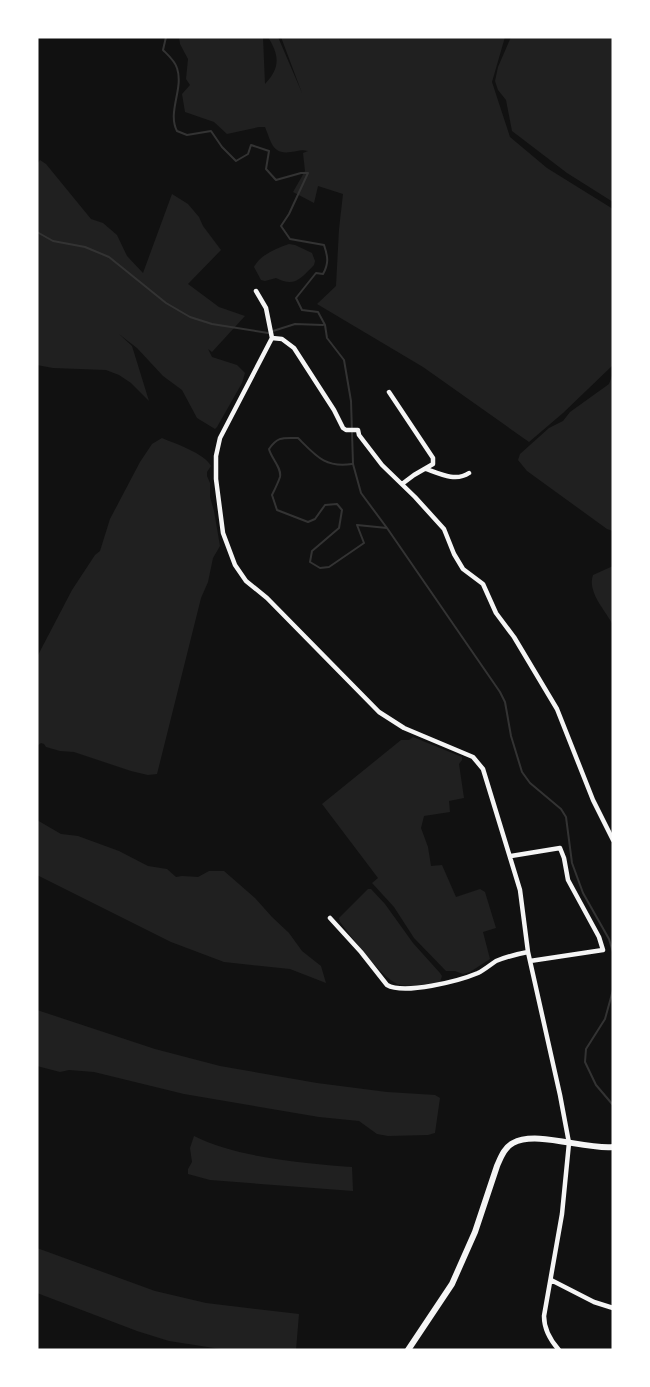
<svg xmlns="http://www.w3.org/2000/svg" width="650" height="1387" font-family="'Public Sans',sans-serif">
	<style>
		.green { fill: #202020 }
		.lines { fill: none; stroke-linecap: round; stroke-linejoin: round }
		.stream { stroke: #333; stroke-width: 2 }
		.minor { stroke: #f5f5f5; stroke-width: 4.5 }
		.secondary { stroke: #f5f5f5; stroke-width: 6 }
	</style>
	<rect width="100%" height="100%" fill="#111"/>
	<path class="green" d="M179,37H263L265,84C281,67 279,55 268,37H278L302,93L281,37H505L492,82L510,137L547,168L613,209V365L563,413L529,442L423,367L317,304L336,286L339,229L343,194L318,186L314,203L293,192L305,171L303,153L308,151C301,149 298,151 291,152C272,155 271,141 265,127H259L227,134L214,122L185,112L182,94L190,85L186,79L188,59L180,44Z
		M511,37H613V202L567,173L512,131L506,100L498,90L495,81L498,67Z
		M40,160L46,164L91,219L103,223L117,235L127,256L143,273L172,194L188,204L199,217L203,226L221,250L188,284L219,307L245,316L212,352L208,349L212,357L237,365L245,373L242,383L217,427L215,429L197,418L182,390L163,376L137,348L119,334L132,346L149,401L131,383L119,375L106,370L53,368L37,365V164Z
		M289,244L295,245L312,253L315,261L314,265C301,278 295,288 276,278L265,281L261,280L254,267C259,256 276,248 289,244Z
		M613,373V531L607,529L527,471L518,460L520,454L549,428L563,421L570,412L609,384Z
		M162,438C176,444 204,453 211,466L207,472V476L210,483V497L214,511L220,546L213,558L208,582L201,598L157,774L148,775L131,771L74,752L60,751L46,747L44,744L41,743L37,746V657L72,590L95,555L100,551L110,519L140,462L152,444Z
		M613,566V625C605,610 587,592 593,575Z
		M413,737L462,757V760L459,764L464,798L449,801L450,812L424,816L421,828L428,847L431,866L442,865L456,897L480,889L485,892L496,928L483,932L490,959L470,972L463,974L455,971H446L414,938L394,907L372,883L378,878L322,804L401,740H409Z
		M37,820L61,834L78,836L119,851L148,866L167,869L176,877L182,876L198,877L209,871H224L255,898L272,917L289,933L302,951L321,966L326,983L290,969L224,962L171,942L37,875Z
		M368,889H371L385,904L413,943L440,973L442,976L440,982C428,984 414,987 401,985C385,983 352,937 340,922L339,918Z
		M37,1010L155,1049L220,1066L317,1083L387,1092L435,1095L440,1098L435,1133L428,1135L388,1136L377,1134L359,1121L319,1117L184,1094L94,1072L69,1070L60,1072L37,1066Z
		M194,1136C238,1158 303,1163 352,1167L353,1191L210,1180L188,1174V1169L192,1162L190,1148Z
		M37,1248L155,1291L206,1303L299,1314L296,1350H227L169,1341L137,1331L37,1293Z"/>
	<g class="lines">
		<path class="stream" d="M166,37L163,50C168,55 175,61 177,68C184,89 167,112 177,131L187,135L211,131L222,147L236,161L248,154L251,145L269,151L266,169L276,180L301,173H308L289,214L281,226L290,239L324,245C328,257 329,263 323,274L316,273L296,298L302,310L318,312L325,325L327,338L344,360L351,401L353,464L361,493L387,528L500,692L505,702L511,736L522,772L530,783L561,809L566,817L572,863L583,893L609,939L613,952
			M37,232L53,241L85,247L109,257L166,303L190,317L212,324L268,333
			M273,331L295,324L323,325
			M352,464C325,468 316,456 298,438C283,438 278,436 269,449C271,458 282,468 280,477C278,483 275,489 272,495L277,510L308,522L315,519L325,505L337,504L342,510L339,528L312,551L310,562L320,568L329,567L364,543L357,525L387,528
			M613,990L605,1019L586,1049L585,1062L596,1085L613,1105"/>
		<path class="minor" d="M256,291L266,308L272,338
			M272,338L220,438L216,456V479L223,533L235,565L246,581L267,598L379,712L404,728L473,757L483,769L520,890L528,952L560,1095L569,1143L562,1214L544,1316C544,1330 550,1340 559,1350
			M272,338L282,339L294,348L334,410L343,428L346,430H358L359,435L382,465L415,497L444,529L454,554L463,569L483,584L496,613L514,637L557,709L593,800L613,840
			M389,392L433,458V464L414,475L402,484
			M426,469C440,474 456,482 469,473
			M511,856L560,848L564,858L568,880L599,937L603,950L530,961
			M330,918L361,952L387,985C404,995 459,981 478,973C484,970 490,965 496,961C506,957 517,954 528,952
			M551,1280L594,1302L613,1308"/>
		<path class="secondary" d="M408,1350L452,1284L475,1232L497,1166C501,1157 504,1148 513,1143C536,1130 586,1150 613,1147"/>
	</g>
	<rect width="650" height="1387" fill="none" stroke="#ffffff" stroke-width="77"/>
</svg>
